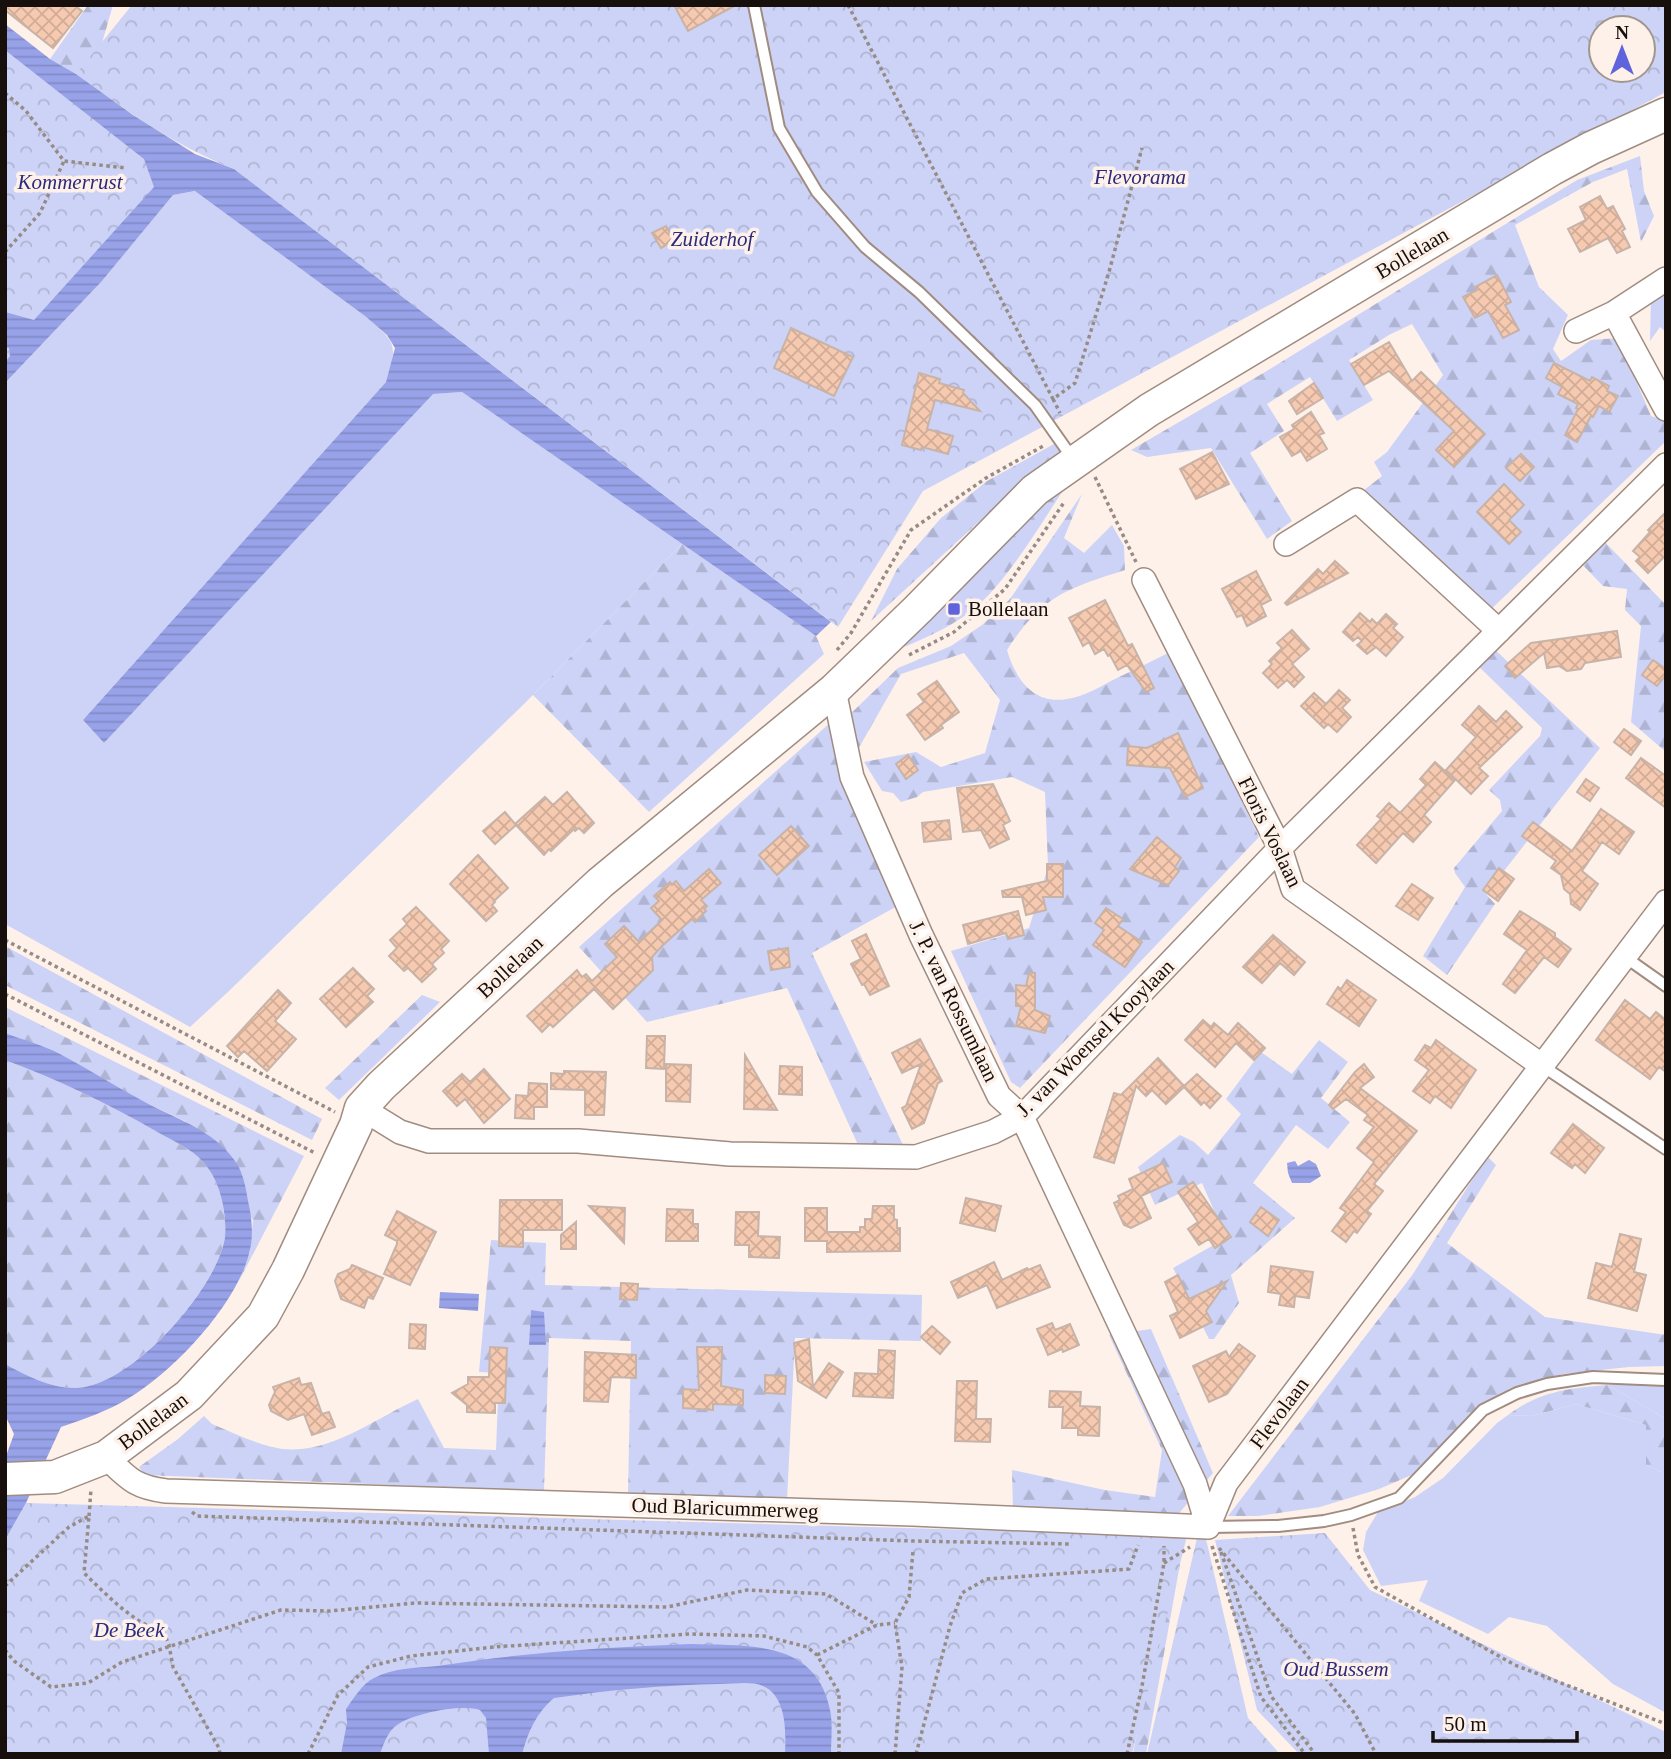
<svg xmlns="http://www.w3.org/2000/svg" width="1671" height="1759" font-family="Georgia,serif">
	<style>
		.green { fill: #cdd3f7 }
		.forest { fill: url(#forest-firs) }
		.park { fill: url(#park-crowns); fill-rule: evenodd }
		.water { fill: url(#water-rules) }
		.building { fill: url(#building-cross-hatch); stroke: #c8b3a8; stroke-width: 2 }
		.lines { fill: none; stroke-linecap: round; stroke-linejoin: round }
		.lane-casing { stroke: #a08c81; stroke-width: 14 }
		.street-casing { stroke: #a08c81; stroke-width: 26 }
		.secondary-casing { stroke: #a08c81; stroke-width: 35 }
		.path { stroke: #968c85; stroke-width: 3.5; stroke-dasharray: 3.5 3.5; stroke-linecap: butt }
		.lane { stroke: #fff; stroke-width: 10 }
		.street { stroke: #fff; stroke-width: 23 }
		.secondary { stroke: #fff; stroke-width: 32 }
		.poi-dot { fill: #6064dc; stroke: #fef1e9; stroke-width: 2.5 }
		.labels { text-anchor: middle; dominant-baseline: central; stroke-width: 7; stroke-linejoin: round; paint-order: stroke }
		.park-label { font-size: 21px; font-style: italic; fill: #2c2a7a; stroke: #fef1e9 }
		.street-label { font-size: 21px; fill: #160f0b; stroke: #fef1e9 }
		.poi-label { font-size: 21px; fill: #160f0b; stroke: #fef1e9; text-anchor: start }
	</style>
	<defs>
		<pattern id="forest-firs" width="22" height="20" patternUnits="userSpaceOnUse" patternTransform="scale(1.75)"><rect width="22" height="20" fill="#cdd3f7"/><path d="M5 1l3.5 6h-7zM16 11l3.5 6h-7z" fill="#afb4d2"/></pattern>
		<pattern id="park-crowns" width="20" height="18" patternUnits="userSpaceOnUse" patternTransform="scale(1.75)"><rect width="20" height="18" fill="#cdd3f7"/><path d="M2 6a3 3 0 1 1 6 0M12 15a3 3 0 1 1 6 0" fill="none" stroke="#afb4d2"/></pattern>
		<pattern id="water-rules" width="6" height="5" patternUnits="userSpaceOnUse" patternTransform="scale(1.75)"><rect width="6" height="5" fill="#98a2e8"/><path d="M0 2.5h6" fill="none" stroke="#828ac6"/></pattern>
		<pattern id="building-cross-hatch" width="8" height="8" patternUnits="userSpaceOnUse" patternTransform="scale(1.75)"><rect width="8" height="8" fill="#f6cab0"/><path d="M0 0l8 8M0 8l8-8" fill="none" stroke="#d2ac96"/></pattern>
	</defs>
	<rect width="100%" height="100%" fill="#fef1e9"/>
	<path class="green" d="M196,191L365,316C395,342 399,343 386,382L83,720L104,743L432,394L462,392L683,543L525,703L229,991L190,1027L5,924V383L102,281L173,195Z
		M1666,284V332L1660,327L1650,341L1651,296Z
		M1608,1385H1666V1419Z
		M1576,1404L1646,1425V1465L1666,1474V1713L1613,1684L1547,1626L1509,1617L1488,1634L1419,1601L1428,1580L1381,1586L1363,1550L1366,1532L1378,1512L1415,1497L1443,1478L1497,1423L1508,1415L1532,1416Z"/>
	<path class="forest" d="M88,5H113L100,50L76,74L50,59Z
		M1640,156L1644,191L1654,216L1641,242L1627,169L1593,182L1515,225L1539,287L1568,315L1553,349L1561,361L1591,340L1618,338L1651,416L1666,421V441L1480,620L1354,498L1382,476L1374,462L1387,452L1443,375L1412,324L1389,335L1349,360L1373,400L1337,421L1310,377L1267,404L1284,431L1250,453L1292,521L1267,539L1211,448L1147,457L1131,450L1265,372L1577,180Z
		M1054,444L1060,452L1008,495L871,621L897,569L941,518L987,481Z
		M1070,480C1043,520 1006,585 969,613C945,630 919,641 892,652Z
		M1082,494L1064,538L1084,553L1112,525L1124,546L1125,570C1066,589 1042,596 1007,650C1015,678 1033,705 1067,699C1084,697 1101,686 1117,678C1134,670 1152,661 1170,652L1259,837L1020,1088L1011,1082L951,951L1029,928L1048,867L1045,792L1012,777L923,792L917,797L901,802L893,793L882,791L864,762L916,752L941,767L985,753L1000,700L964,653L901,674L857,751L843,721L898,668L951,646L982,625L1010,599Z
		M1600,537L1666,605V752L1631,722L1641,626L1625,610L1627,589L1603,586L1577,559Z
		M683,543L816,636L824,654L649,812L533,695Z
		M1490,645L1600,748L1486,894L1495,904L1447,975L1423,956L1465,887L1455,873L1454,868L1502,811L1500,800L1489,790L1540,736L1542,728L1473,661Z
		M831,722L912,898L812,953L903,1145L859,1147L787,988L647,1022L579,947Z
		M5,946L322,1119L312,1140L5,985Z
		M422,995L440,1002L339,1100L325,1088Z
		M5,1007L304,1156L239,1281L250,1252L253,1220L185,1121L144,1102L57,1053L5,1033Z
		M1319,1040L1348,1062L1321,1098L1350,1122L1328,1149L1296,1125L1253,1183L1295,1218L1231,1275L1239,1303L1214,1339H1209L1173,1268L1226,1238L1202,1183L1155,1205L1138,1167L1180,1135L1194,1142L1208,1155L1241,1114L1226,1099L1261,1052L1292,1074Z
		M5,1060C59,1080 109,1104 159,1133C173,1141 192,1149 203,1162C220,1180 227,1212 225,1237C218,1288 129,1388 75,1388C50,1388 27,1376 5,1364Z
		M1487,1156L1496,1165L1447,1243L1545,1317L1666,1335V1366L1629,1367L1563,1374L1511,1388L1475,1411L1421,1471L1379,1489L1320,1507L1258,1516H1228L1413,1274Z
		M491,1240L546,1243L545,1285L922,1295L921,1341L795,1338L787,1500L628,1494L631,1341L549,1338L544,1491L145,1475L139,1467L178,1439L204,1416L212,1424C231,1432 252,1442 272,1447C324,1460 373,1419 418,1399L444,1448L496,1450L499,1373L479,1372Z
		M1151,1329L1213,1473L1175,1518L1013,1512L1012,1470L1105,1490L1155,1497L1162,1450L1109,1335Z
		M1608,1385L1666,1419V1474L1646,1465V1425L1576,1404L1532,1416L1508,1415C1540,1391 1570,1388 1608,1385Z
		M1180,1564L1146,1754H1133L1155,1635L1171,1565Z"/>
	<path class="park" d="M132,5H1666V92L923,491L838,627L234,169C174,145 128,112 76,74ZM1601,28H1643V70H1601Z
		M5,48L166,174L5,362Z
		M26,1503L1187,1536L1132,1754H5V1540Z
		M1325,1533L1370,1590L1666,1732V1754H1299L1257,1710L1215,1540Z
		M1197,1538L1206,1539L1248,1718L1280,1754H1147Z"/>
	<path class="water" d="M5,24L50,59L76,74L133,115L195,154L234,169L831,622L816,636L462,392L433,394L104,743L83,720L386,382L395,348L387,335L365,316L195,191L173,195L102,281L5,383V362L10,356L9,348L5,347V312L34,320L154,187L144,159L5,50Z
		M5,1033C23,1040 43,1045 60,1054C88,1069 115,1086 143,1101C174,1118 214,1130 235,1161C243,1172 246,1188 248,1201C252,1218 254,1236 249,1254C235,1306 175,1370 129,1398C108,1411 84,1419 61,1427L26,1503L5,1540V1459L14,1434L5,1415V1364C27,1376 50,1388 75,1388C130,1388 218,1288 225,1237C227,1212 220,1180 203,1162C192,1149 173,1141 159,1133C109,1104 59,1080 5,1060Z
		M1309,1160L1316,1164L1321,1176L1310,1183H1292L1288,1173L1287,1163L1295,1161L1298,1166Z
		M440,1292L479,1294L478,1311L439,1308Z
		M531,1310L544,1312L546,1345H529Z
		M691,1644C748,1646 816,1639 830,1710C833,1724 831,1740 831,1754H785C786,1733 787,1696 763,1686C752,1681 733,1684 720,1684C664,1685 609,1690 554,1698C536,1713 528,1732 522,1754H489L486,1718L480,1710C460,1704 415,1713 397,1725C388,1731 384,1743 380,1754H341L347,1723L346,1709C354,1698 362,1684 374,1678C392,1668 417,1668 437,1666C521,1653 606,1647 691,1644Z"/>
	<path class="building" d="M5,5H74L82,11L53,48L5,10Z
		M674,5H736L688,31Z
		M1600,196L1607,209L1613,206L1625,229L1622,231L1630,247L1617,253L1608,238L1580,252L1568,229L1586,220L1580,207Z
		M666,226L674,240L661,248L652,233Z
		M1497,275L1511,302L1505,305L1519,330L1503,338L1488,311L1475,318L1463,297L1477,290L1475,287Z
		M791,328L853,357L834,396L774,368Z
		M1389,342L1412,381L1421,372L1485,434L1454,467L1436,450L1454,431L1389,371L1364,385L1351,364Z
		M1554,363L1590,381L1592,377L1609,386L1607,391L1618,396L1609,412L1599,406L1593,417L1591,416L1577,442L1565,435L1578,409L1576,408L1578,404L1558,394L1562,387L1546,378Z
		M919,373L940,379L939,383L964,390L963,393L980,411L935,400L927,429L953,436L948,454L922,447L921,450L902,445Z
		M1314,383L1323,398L1297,414L1289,401Z
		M1311,412L1324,433L1319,435L1327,449L1307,461L1301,451L1292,456L1280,437L1294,429L1292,425Z
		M1212,452L1229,484L1196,499L1180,469Z
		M1521,454L1534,467L1520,481L1506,468Z
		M1504,484L1524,505L1509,520L1521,532L1509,544L1477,512Z
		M1666,512V555L1648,573L1636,561L1640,557L1633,551L1650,532L1648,530Z
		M1335,561L1348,573L1287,605L1285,603L1318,569L1323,574Z
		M1256,571L1271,600L1261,605L1266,616L1247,626L1242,615L1237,617L1222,589Z
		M1105,600L1128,646L1132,644L1154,688L1146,692L1127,665L1118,670L1110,655L1108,656L1104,649L1095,654L1089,642L1083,646L1069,618Z
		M1360,613L1370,622L1372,619L1377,624L1386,614L1397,624L1393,628L1403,637L1386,656L1376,647L1367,654L1357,645L1362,641L1358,637L1353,641L1343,632Z
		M1292,630L1309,649L1292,664L1304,677L1294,687L1287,680L1278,688L1263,673L1272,664L1269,661L1282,648L1277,643Z
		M1617,631L1621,657L1585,663L1581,669L1567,671L1559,666L1547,668L1544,653L1515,678L1505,666L1531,643Z
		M1653,660L1666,669V675L1657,686L1642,675Z
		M937,681L959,712L941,725L943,728L925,740L907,715L924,702L918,694Z
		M1339,690L1350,700L1342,708L1351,717L1337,732L1328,724L1324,728L1301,706L1314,693L1326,704Z
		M1479,706L1496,722L1506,711L1522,727L1479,768L1488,776L1471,794L1446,770L1476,737L1462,725Z
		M1624,729L1641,741L1631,755L1614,742Z
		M1178,733L1203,788L1185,797L1170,768L1127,765L1128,746L1147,748Z
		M908,755L918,770L906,779L896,764Z
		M1641,758L1666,776V808L1626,778Z
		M1435,762L1455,780L1424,815L1431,822L1413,842L1403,833L1376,863L1357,845L1381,819L1377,816L1389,803L1400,813L1426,785L1420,779Z
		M1586,779L1599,788L1590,801L1577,792Z
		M993,784L1010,821L1003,825L1009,839L990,848L981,830L963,832L957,788Z
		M567,792L594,823L584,833L579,828L575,831L574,829L551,851L549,849L544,855L516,825L495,844L483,831L505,812L515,824L545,797L553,805Z
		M1601,809L1634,832L1619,854L1602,842L1582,871L1598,884L1580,910L1571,904L1570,894L1564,889L1561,875L1551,868L1556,861L1522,836L1533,822L1572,851Z
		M949,820L951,839L924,842L922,823Z
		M791,826L809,846L777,875L759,855Z
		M1157,837L1181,858L1175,867L1179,871L1168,885L1130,869Z
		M478,855L508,888L494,901L495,902L492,905L497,911L486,921L450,884Z
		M1047,864H1063V897H1043L1046,910L1026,915L1022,897H1003L1002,891L1047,881Z
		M1499,868L1514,879L1498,901L1483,890Z
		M709,869L721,883L701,900L707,906L704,909L706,911L695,922L692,919L662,946L652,957L653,970L613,1009L594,989L553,1027L550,1024L542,1032L527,1016L577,970L582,977L586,974L592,981L617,957L605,944L624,926L639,942L662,920L651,908L659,901L654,896L670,882L672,885L676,881L684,891Z
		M1412,884L1433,898L1418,920L1396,906Z
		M416,907L449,941L441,949L444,953L432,964L436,969L422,982L408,968L404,971L389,956L397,948L390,940L407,924L403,919Z
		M1106,908L1123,919L1118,926L1142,942L1125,967L1093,945L1104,930L1095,923Z
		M1018,911L1024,935L1008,939L1006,933L968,944L963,925Z
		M1520,911L1555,933V937L1571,949L1558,967L1544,957L1515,993L1503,984L1527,950L1504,934Z
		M866,934L889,986L870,995L864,984L862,985L851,964L861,959L852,941Z
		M1273,935L1305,962L1294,975L1280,963L1262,983L1243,967Z
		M788,948L790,967L771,970L768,951Z
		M353,968L374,989L367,996L373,1002L346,1027L320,999Z
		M1029,973H1035V1010L1050,1016L1045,1033L1016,1026L1021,1006H1016V985L1026,986Z
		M1347,980L1376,1000L1359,1026L1327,1004L1338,987L1341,989Z
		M278,990L291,1003L275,1021L296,1039L267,1071L244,1051L238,1057L227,1046Z
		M1625,1000L1650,1019L1656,1012L1666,1020V1072L1659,1067L1650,1079L1596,1040Z
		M1203,1020L1211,1027L1214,1023L1228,1035L1238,1023L1265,1048L1254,1060L1236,1043L1215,1067L1185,1040Z
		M647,1036H665L664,1069L646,1068Z
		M920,1039L942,1081L938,1083L924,1123L912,1129L902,1108L906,1106L921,1064L902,1073L892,1053Z
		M1436,1040L1476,1070L1451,1108L1435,1096L1430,1103L1413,1091L1429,1070L1415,1060L1425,1045L1431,1048Z
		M745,1055L777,1110L744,1109Z
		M1158,1058L1184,1086L1197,1074L1221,1096L1210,1108L1204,1102L1201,1105L1184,1087L1166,1104L1152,1090L1146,1096L1136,1086L1114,1163L1094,1157L1114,1093L1121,1095Z
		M666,1064L691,1065L690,1102L666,1101Z
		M1364,1064L1374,1077L1360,1088L1417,1131L1374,1184L1383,1191L1367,1211L1371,1214L1357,1233L1354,1231L1346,1242L1332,1231L1346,1212L1340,1208L1374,1162L1357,1148L1374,1127L1364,1120L1368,1115L1346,1099L1333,1109L1329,1105L1355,1072Z
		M780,1066L802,1067V1095L779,1094Z
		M484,1069L510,1099L484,1123L465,1099L457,1106L443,1091L462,1074L470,1082Z
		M564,1071L606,1072L604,1115H585V1090L551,1089V1073L564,1074Z
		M529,1083L547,1084V1107H534V1119L515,1118L516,1095L528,1096Z
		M1573,1124L1604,1148L1585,1173L1575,1164L1572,1168L1551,1153Z
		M1163,1163L1172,1182L1141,1196L1151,1218L1131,1228L1124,1225L1114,1203L1120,1200L1118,1196L1133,1189L1129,1179Z
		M1193,1182L1231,1237L1215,1248L1209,1239L1199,1245L1188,1229L1198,1222L1178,1192Z
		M966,1198L1001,1206L995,1231L960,1223Z
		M500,1200H562V1230H523V1247L499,1246Z
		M589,1206L625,1208L624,1243Z
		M873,1206H894V1219L897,1220V1228H900V1251L827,1252V1241H805V1208H827V1232H860V1227H865V1219H872Z
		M1261,1207L1279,1220L1268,1236L1250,1222Z
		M667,1209L693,1210V1224H698V1241H666Z
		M397,1211L436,1232L410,1285L384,1274L397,1244V1241L385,1235Z
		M736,1212H759L758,1236L780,1237L779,1258L749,1257V1245H735Z
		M576,1222V1249H561V1235Z
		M1620,1234L1641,1239L1634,1272L1646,1275L1637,1311L1588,1298L1596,1263L1612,1267Z
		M994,1262L1002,1280L1027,1268L1028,1270L1040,1265L1050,1287L997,1308L987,1285L958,1298L951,1282Z
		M352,1265L383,1278L373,1299L368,1297L364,1308L341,1299L335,1281L338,1274L350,1269Z
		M1271,1266L1313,1272L1309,1298L1295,1296L1294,1307L1279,1305L1281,1294L1268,1292Z
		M1178,1275L1189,1299L1227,1281L1206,1311L1212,1322L1180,1338L1170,1316L1178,1312L1165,1282Z
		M621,1283L638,1284L637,1300L620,1299Z
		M1052,1323L1055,1330L1070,1324L1079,1345L1063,1352L1062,1349L1048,1355L1037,1329Z
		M410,1324L426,1325L425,1349L409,1348Z
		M932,1326L950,1342L940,1354L921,1337Z
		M809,1339L813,1387L829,1363L843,1372L826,1398L798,1381L794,1343Z
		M1239,1344L1255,1356L1227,1394L1209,1402L1193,1366L1226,1351L1229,1357Z
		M490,1347L507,1348L505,1403H495V1413L467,1412V1405L452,1393L468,1384V1377H489Z
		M697,1347H722L721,1386L743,1390V1405L713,1404V1410L683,1408V1389L699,1390Z
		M879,1350L895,1351L893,1398L853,1396L855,1373L878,1374Z
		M585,1352L636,1355V1378L611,1377L608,1402L584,1401Z
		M765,1375L786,1376L785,1394L765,1393Z
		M299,1378L301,1385L311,1383L322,1414L329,1412L335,1427L312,1435L304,1414L288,1420L271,1411L269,1405L275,1392L273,1387Z
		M957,1381H977L976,1419H991L990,1442L955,1441Z
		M1050,1391L1081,1392L1080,1406L1100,1407L1099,1436L1078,1435V1428H1062L1063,1407H1049Z"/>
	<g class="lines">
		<g class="lane-casing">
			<path id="lane" d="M754,5L779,128L817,192L865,247L919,292L1035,405L1073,459
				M1625,957L1666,986
				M1541,1065L1666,1149
				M1209,1527L1278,1526L1324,1521L1351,1515L1399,1498L1483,1410L1517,1393L1547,1384L1593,1377L1666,1380"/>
		</g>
		<g class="street-casing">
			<path id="street" d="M1614,313L1666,409
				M1576,331L1614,313L1666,279
				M1286,544L1357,500L1499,631
				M1144,580L1280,848L1293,889L1541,1065
				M834,690L852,777L921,935L999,1096L1022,1117L1195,1484L1208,1527
				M361,1108L400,1132L429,1141H578L730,1154L916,1157L993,1132L1022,1117L1280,848L1666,465
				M106,1457C128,1478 134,1487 166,1491L913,1514L1208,1527
				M1208,1527L1226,1483L1666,902"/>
		</g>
		<g class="secondary-casing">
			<path id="secondary" d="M5,1479L55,1477L106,1457L189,1395L263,1316L288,1270L356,1125L361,1108L381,1086L600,883L834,690L918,609L1035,490L1149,410L1552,169L1591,148L1666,114"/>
		</g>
		<path class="path" d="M848,5L1053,399L1075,383L1109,272L1142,148
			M5,93L26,111L64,161L126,168
			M5,252L40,213L64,161
			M1053,399L1060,413
			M1095,477L1136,562
			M837,650L851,633L911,530L986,478L1045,445
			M909,655L954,632L1005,589L1065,501
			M5,940L335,1112
			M5,994L315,1153
			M192,1512L197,1516L913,1541L1071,1544
			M89,1516L91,1489
			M1353,1528L1358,1555L1375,1587L1515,1665L1666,1724
			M1212,1546L1261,1697L1305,1754
			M1219,1548L1355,1714L1376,1754
			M1221,1552L1271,1696L1315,1754
			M1164,1563L1190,1547
			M5,1586L69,1527L89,1516L84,1573C108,1596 132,1622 164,1633L169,1645L173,1667L219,1748L220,1754
			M5,1650L14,1661L51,1687L88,1683L122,1662L281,1610L330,1611L415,1603L667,1607L747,1590L826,1594L877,1625
			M817,1655L877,1625L895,1623
			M308,1754L338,1695L368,1667L411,1656L494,1647L689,1634L764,1636L807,1647L817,1655L839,1693V1754
			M895,1754L902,1667L895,1623L909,1597L913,1551
			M916,1754L950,1626L962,1593L986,1579L1129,1569L1138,1545
			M1127,1754L1142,1686L1164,1563V1546"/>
		<use href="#lane" class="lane"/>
		<use href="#street" class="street"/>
		<use href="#secondary" class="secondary"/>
	</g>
	<rect class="poi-dot" x="947" y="602" width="14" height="14" rx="3.5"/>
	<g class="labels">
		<g class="park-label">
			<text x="1140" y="177">Flevorama</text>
			<text x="70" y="182">Kommerrust</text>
			<text x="712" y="239">Zuiderhof</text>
			<text x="129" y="1630">De Beek</text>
			<text x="1336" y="1669">Oud Bussem</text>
		</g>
		<g class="street-label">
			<text transform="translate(1412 253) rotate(-31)">Bollelaan</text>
			<text transform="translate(1270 832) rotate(64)">Floris Voslaan</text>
			<text transform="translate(510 967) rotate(-43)">Bollelaan</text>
			<text transform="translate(954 1001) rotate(64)">J. P. van Rossumlaan</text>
			<text transform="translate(1095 1038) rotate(-45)">J. van Woensel Kooylaan</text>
			<text transform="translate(1279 1413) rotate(-53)">Flevolaan</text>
			<text transform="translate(153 1421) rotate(-37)">Bollelaan</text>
			<text transform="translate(725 1508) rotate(2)">Oud Blaricummerweg</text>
		</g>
		<g class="poi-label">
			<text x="968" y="609">Bollelaan</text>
		</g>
	</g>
	<rect width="1671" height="1759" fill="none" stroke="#160f0b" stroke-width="14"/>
	<g transform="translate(1622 49)"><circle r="33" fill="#fef1e9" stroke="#a19790" stroke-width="2"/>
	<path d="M0-5L12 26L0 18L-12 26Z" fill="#6064dc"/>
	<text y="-10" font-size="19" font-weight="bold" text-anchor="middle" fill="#160f0b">N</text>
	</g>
	<path d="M1433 1731v10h144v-10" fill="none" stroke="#160f0b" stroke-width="3.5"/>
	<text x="1444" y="1731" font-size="21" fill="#160f0b" stroke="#fef1e9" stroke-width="5" paint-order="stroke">50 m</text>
</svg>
